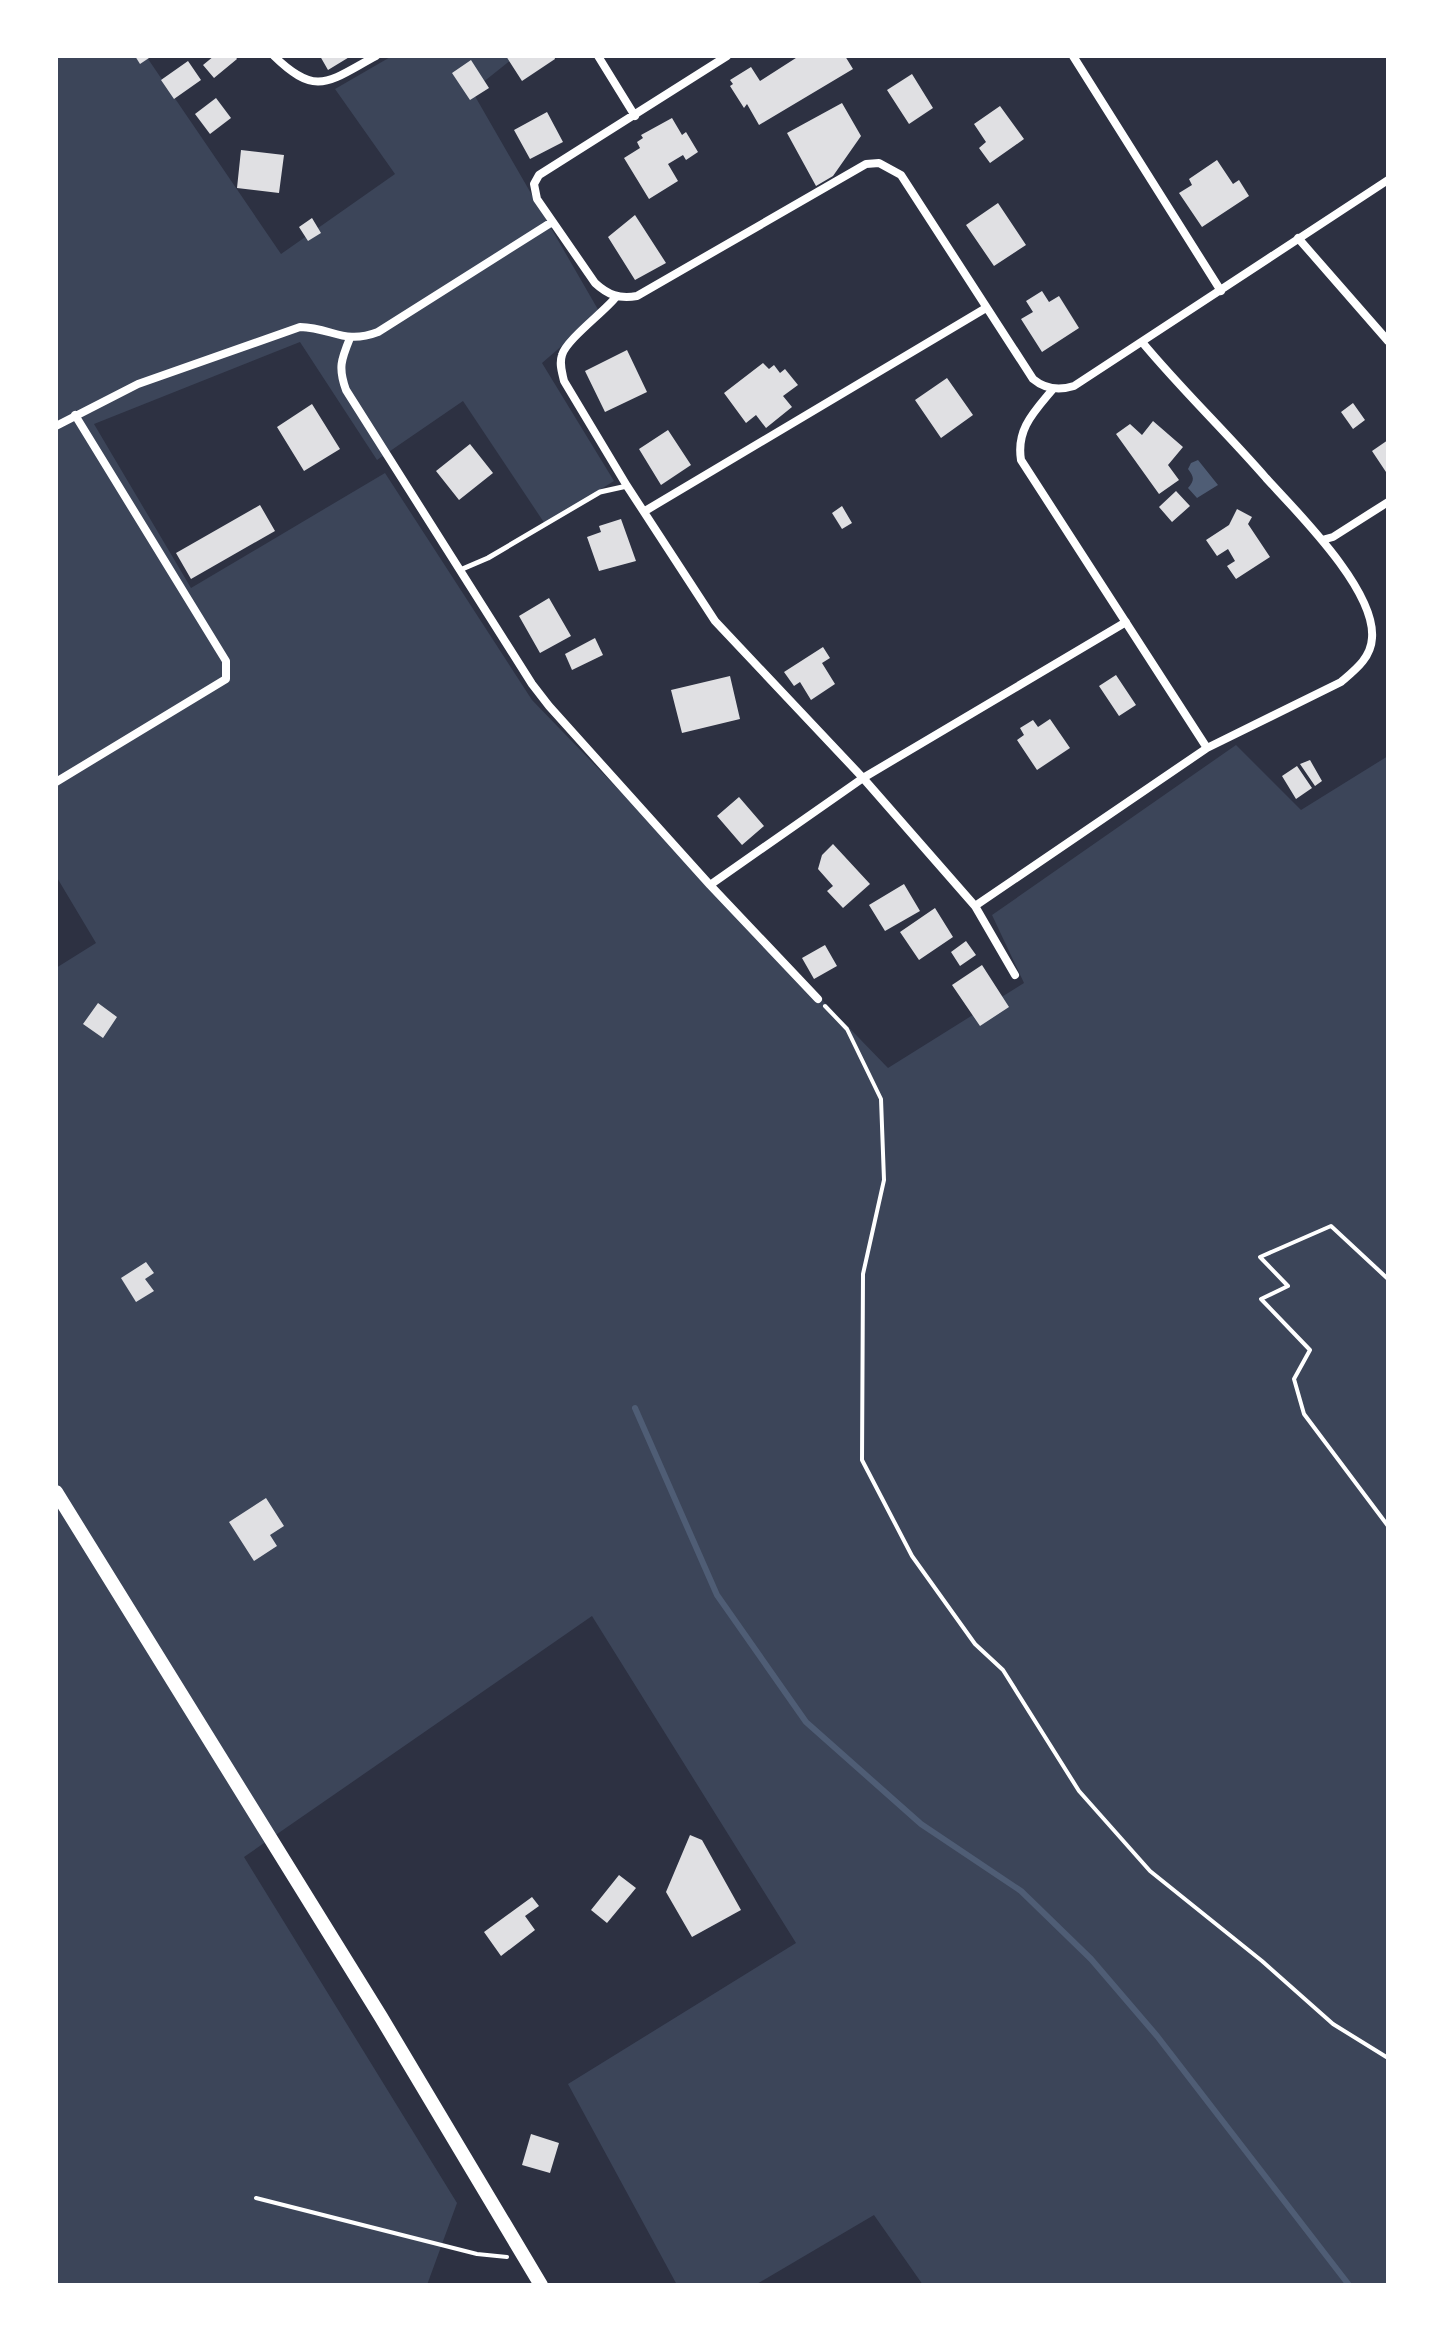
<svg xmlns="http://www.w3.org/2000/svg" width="1444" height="2341" font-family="'Noto Sans',sans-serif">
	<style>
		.green { fill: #3c4559 }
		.water { fill: #4f5d75 }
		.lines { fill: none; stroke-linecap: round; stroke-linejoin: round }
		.stream { stroke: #4f5d75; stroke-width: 6 }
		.building { fill: #e0e0e3 }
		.path { stroke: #fff; stroke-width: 4 }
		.service { stroke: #fff; stroke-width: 5 }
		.minor { stroke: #fff; stroke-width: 8 }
		.tertiary { stroke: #fff; stroke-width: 14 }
	</style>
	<rect width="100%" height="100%" fill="#2d3142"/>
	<path class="green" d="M56,56H146L281,254L395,174L335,89L392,56H516L472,91L600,313L542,363L614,481L545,524L463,401L377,460L300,342L94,424L191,588L385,473L532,700L888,1068L1024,983L992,915L1236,745L1301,810L1388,756V2285H923L874,2215L755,2285H677L568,2084L796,1943L592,1616L244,1857L457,2203L427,2285H56V968L96,943L56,876Z"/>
	<path class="water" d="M1198,460L1218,485L1197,498L1188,488C1195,480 1194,477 1188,469L1191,463Z"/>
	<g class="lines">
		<path class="stream" d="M635,1408L717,1595L806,1722L921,1824L1021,1891L1091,1959L1157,2036L1349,2285"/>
	</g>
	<path class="building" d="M135,56H152L140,64Z
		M214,56H235L237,59L214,78L203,65Z
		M320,56H351L328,70Z
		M506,56H554L555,59L522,81Z
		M799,56H845L853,69L759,125L747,104L744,108L730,86L733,84L730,80L751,67L760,81Z
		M471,60L489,88L470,100L452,73Z
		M188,61L201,80L174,99L161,80Z
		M912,74L933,108L909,124L887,90Z
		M216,98L231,118L210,134L195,114Z
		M842,103L861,136L833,176L816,186L787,133Z
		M1000,106L1024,139L990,163L979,148L986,142L974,124Z
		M547,112L563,142L530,159L514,130Z
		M672,118L682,135L686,132L698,152L686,160L683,155L668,164L678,181L649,199L624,158L640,148L637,142L643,138L641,135Z
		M241,150L284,155L279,193L237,188Z
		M1217,160L1233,184L1239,180L1249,196L1202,227L1179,193L1192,185L1189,179Z
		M998,203L1026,245L994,266L966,225Z
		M635,215L666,263L635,280L608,237Z
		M312,218L321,233L308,241L299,227Z
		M1042,291L1049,302L1059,296L1079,328L1042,352L1021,319L1033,312L1026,301Z
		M627,350L647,392L605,412L585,371Z
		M763,363L769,369L774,365L780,373L785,369L798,385L783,396L792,407L766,428L756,415L746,423L724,393Z
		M947,378L973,415L941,438L915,400Z
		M1353,403L1365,420L1353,429L1341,412Z
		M312,404L340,449L304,471L277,427Z
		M1153,421L1183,447L1168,465L1179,480L1159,494L1116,434L1130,424L1142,435Z
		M668,430L691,465L661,485L639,449Z
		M1388,440V475L1372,451Z
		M470,444L493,473L459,500L436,471Z
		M1176,491L1190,506L1172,522L1159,507Z
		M260,505L275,531L191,579L176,553Z
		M842,506L852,523L842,529L832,513Z
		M1237,509L1252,517L1248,524L1270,557L1236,579L1227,566L1235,561L1228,549L1217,556L1206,540L1229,525Z
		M621,519L636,561L599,571L587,537L601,532L599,526Z
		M549,598L571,636L540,653L519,616Z
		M595,638L603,655L572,670L565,654Z
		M823,647L830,658L822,663L835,684L811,700L800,682L794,686L784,672Z
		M1116,675L1136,705L1119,716L1099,686Z
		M730,676L740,719L682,733L671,690Z
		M1050,719L1070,748L1037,770L1017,740L1024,735L1020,728L1033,720L1038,727Z
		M1310,760L1322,781L1315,786L1300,764Z
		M1297,766L1312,788L1296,799L1282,776Z
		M739,797L764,826L742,845L717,816Z
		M833,844L870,884L843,908L827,891L833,886L818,869L822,855Z
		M904,884L920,911L885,931L869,905Z
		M935,908L953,937L919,960L900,932Z
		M966,941L976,955L960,966L951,952Z
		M825,945L837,966L814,979L802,958Z
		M982,965L1009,1007L980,1026L952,985Z
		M98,1003L117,1017L103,1038L83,1024Z
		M146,1262L154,1273L145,1279L154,1291L136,1302L121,1278Z
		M266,1498L284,1526L270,1535L277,1546L254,1561L229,1522Z
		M690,1835L702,1840L741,1910L692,1937L666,1892Z
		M619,1875L636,1888L607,1923L591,1910Z
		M532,1897L539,1906L525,1916L535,1930L501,1956L484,1932Z
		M531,2134L559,2143L550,2173L522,2165Z"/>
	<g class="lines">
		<path class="path" d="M825,1006L847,1029L881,1099L884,1180L863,1274L862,1460L912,1556L975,1644L1003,1670L1079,1791L1150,1871L1262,1961L1333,2024L1388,2058
			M1388,1279L1331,1226L1260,1257L1288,1286L1261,1299L1310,1350L1294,1379L1304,1414L1388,1526
			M256,2198L477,2254L507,2257"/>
		<path class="service" d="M460,570L488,558L600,492L627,486"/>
		<path class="minor" d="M274,56C317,98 329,81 376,56
			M598,56L635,116
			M727,56L539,175L534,184L537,199L595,283C608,295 619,299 637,296L866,164L879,163L901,175L1033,379C1045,389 1058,391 1074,386L1388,180
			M1073,56L1221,291
			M1298,238L1388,341
			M616,297C604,312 566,340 562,355C559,364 562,372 564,381L627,486L715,621L863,778L975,906L1015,975
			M350,338C341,360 338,368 346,390L532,684L549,706L710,885L818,999
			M1142,342C1181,389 1226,432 1266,478C1297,512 1376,590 1372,638C1371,658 1355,670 1341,682L1207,748
			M56,426L138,384L300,327C333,328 344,345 378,332L552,222
			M645,511L986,308
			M1322,540L1333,537L1388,502
			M56,782L226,679V661L75,415
			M710,885L863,778L1126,622
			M975,906L1207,748L1021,460C1016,429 1034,412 1053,389"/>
		<path class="tertiary" d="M56,1492L381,2017L541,2285"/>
	</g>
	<rect width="1444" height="2341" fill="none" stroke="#ffffff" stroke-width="116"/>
</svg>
